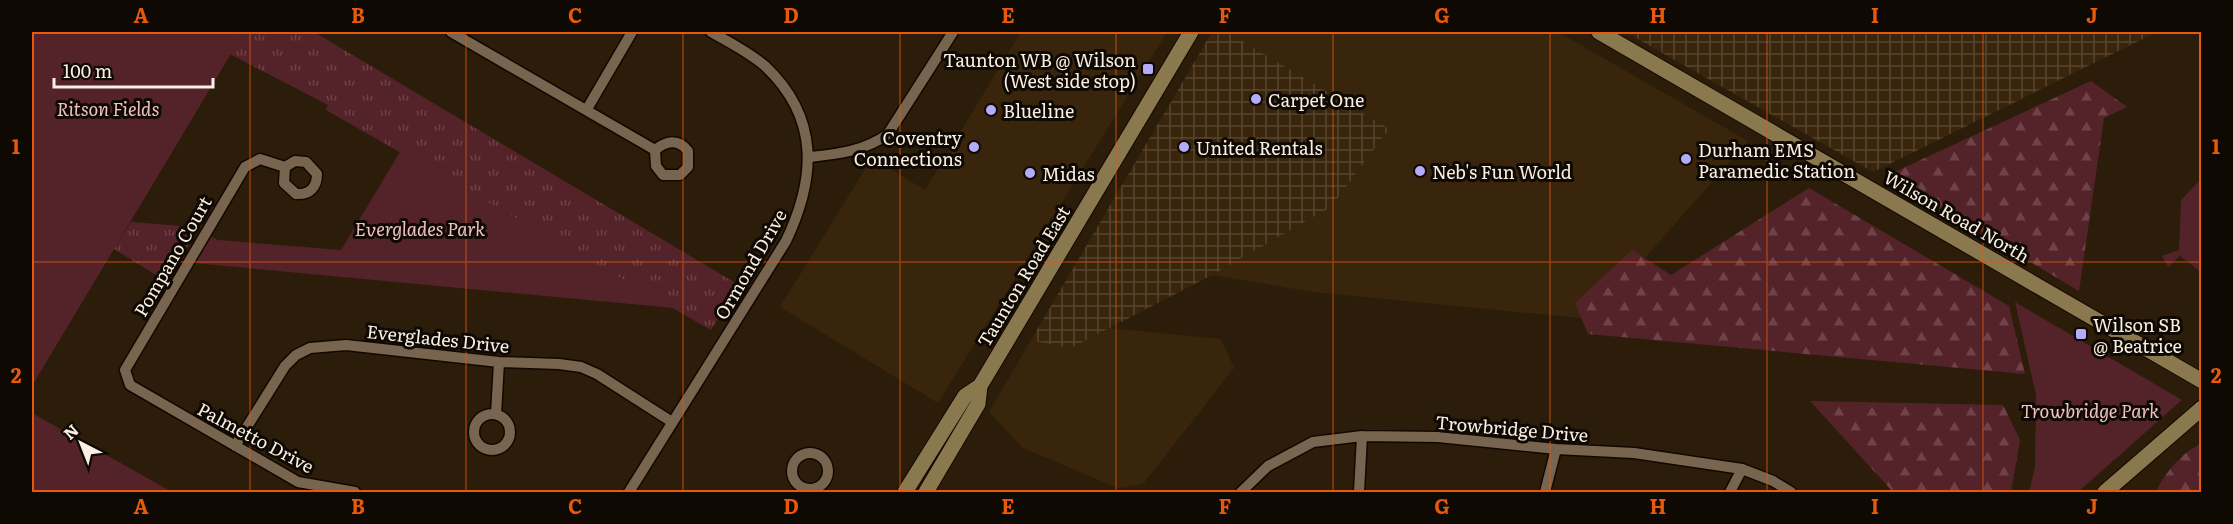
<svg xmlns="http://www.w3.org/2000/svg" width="2233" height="524" font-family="Literata,serif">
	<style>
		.built { fill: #39250c }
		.industrial { fill: url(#industrial-grid) }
		.grass { fill: url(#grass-tufts) }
		.forest { fill: url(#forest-firs) }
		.park { fill: #542229 }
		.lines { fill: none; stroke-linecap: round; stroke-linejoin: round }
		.street-casing { stroke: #140700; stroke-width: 13 }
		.secondary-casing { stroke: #140700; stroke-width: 17 }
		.street { stroke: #776550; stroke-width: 10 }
		.secondary { stroke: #8a784e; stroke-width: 15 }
		.grid { fill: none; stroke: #e8590c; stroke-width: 1.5; stroke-opacity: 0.55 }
		.poi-dot { fill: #b4acf9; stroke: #0f0903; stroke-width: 2 }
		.labels { text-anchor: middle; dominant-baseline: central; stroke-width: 6; stroke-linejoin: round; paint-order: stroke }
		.poi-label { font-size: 18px; fill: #faefe4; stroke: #0f0903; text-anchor: start }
		.park-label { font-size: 18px; font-style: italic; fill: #f2c2c6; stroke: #0f0903 }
		.street-label { font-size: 18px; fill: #faefe4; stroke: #0f0903 }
		.neatline { fill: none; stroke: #e8590c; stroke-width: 2 }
		.grid-label { font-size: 20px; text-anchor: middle; font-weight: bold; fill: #e8590c }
	</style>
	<defs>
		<pattern id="industrial-grid" width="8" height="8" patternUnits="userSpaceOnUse" patternTransform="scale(1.5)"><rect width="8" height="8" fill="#39250c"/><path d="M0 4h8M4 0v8" fill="none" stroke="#57452f"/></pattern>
		<pattern id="grass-tufts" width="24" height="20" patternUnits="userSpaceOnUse" patternTransform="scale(1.5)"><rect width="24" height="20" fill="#542229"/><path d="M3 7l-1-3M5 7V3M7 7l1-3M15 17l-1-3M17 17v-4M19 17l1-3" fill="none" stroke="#6e4248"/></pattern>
		<pattern id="forest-firs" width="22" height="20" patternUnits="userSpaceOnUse" patternTransform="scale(1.5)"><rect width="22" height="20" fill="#542229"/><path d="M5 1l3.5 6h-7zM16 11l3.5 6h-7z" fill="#6e4248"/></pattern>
	</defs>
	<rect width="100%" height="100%" fill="#2c1d0a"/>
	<path class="built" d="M1021,32H1167L938,403L780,307L872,158L925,190Z
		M1227,32H1558L1748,141L1645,258L1600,320L1313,292L1212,275L1331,207L1389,129Z
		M1110,328L1221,339L1234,368L1143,484L1118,488L1023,448L989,412L1031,340L1069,349Z"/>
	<path class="industrial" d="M1212,32H1227L1389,129L1331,207L1212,275L1069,349L1031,340Z
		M1631,32H2157L1873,172L1629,34Z"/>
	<path class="grass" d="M244,32H314L739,285L711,330L326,110L328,105L230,54Z
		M131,222L181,226L195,234L166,281L114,249Z"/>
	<path class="forest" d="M2091,81L2127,107L2104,118L2079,291L1886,176Z
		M1809,188L2009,306L2025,374L1588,334L1575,303L1632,250L1671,275Z
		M1810,401L2003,405L2020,440L2011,492H1893Z
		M2201,444V492H2156C2163,475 2183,451 2201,444Z"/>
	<path class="park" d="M32,32H244L32,386Z
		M400,152L674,308L194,263L210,236L218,240L341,250Z
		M2201,179V272L2180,256L2168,267L2162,256L2179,250L2181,200Z
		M2015,302L2182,400L2078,492H2029L2035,467L2036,395Z
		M32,413L172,492H32Z"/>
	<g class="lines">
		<g class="street-casing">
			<path id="street" d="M451,32L655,150L656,166L663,175H680L688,167V151C678,138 666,141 655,150
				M587,109L632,32
				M810,157C838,154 865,151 888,134L953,32
				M285,167L295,161L306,162L317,174C317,187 310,195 296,194L284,183L285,167L260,159L245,167L125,370L130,385L298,482L355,492
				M474 432a18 18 0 1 1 36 0a18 18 0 1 1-36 0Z
				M496,414L499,362
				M235,446L285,366L296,355L310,348L346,345L499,362L559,364L581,367L597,374L672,422
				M792 471a18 18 0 1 1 36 0a18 18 0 1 1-36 0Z
				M629,492L786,241C816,178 820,118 765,66C749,52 729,42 711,32
				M1241,492L1268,466L1313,442L1362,436L1438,437L1556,449L1634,453L1742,469L1773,481L1791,492
				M1359,492L1362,436
				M1545,492L1556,449
				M1730,492L1742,469"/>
		</g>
		<g class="secondary-casing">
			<path id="secondary" d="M1599,32L2202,381
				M905,492L965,396L980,386
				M926,492L978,404L980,386L1191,32
				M2105,492L2202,408"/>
		</g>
		<use href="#street" class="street"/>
		<use href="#secondary" class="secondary"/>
	</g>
	<path class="grid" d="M250,32V492M466,32V492M683,32V492M900,32V492M1116,32V492M1333,32V492M1550,32V492M1767,32V492M1983,32V492M32,262H2202"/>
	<g class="poi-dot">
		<rect x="1142" y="63" width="12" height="12" rx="3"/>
		<circle cx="1256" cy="99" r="6"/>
		<circle cx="991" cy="110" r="6"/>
		<circle cx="974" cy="147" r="6"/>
		<circle cx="1184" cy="147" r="6"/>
		<circle cx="1686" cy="159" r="6"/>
		<circle cx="1420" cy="171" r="6"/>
		<circle cx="1030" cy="173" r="6"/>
		<rect x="2075" y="328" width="12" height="12" rx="3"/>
	</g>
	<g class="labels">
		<g class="poi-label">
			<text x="1136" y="59" text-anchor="end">Taunton WB @ Wilson<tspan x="1136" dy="21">(West side stop)</tspan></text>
			<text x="1268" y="99">Carpet One</text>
			<text x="1003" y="110">Blueline</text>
			<text x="962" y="137" text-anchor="end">Coventry<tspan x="962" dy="21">Connections</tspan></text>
			<text x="1196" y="147">United Rentals</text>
			<text x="1698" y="149">Durham EMS<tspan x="1698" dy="21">Paramedic Station</tspan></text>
			<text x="1432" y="171">Neb's Fun World</text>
			<text x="1042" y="173">Midas</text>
			<text x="2093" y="324">Wilson SB<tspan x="2093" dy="21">@ Beatrice</tspan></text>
		</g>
		<g class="park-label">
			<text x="108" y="108">Ritson Fields</text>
			<text x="420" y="228">Everglades Park</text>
			<text x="2090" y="410">Trowbridge Park</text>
		</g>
		<g class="street-label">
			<text transform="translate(1957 216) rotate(30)">Wilson Road North</text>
			<text transform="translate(172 256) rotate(-60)">Pompano Court</text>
			<text transform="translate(750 264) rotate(-60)">Ormond Drive</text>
			<text transform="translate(1023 276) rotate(-59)">Taunton Road East</text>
			<text transform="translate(438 338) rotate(6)">Everglades Drive</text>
			<text transform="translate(1512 428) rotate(5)">Trowbridge Drive</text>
			<text transform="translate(256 437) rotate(28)">Palmetto Drive</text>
		</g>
	</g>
	<rect width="2233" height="524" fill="none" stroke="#0f0903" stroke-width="66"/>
	<g transform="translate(81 443) rotate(318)" stroke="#0f0903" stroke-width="4.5" paint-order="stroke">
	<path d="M0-4.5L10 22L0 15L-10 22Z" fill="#faefe4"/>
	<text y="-9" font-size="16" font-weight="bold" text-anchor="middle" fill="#faefe4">N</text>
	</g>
	<path d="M54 78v9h159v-9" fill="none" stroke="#faefe4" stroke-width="3"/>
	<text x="63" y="78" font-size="18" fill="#faefe4" stroke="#0f0903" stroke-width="4.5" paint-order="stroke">100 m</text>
	<rect x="33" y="33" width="2167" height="458" class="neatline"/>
	<g class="grid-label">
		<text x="141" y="23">A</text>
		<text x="358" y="23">B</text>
		<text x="575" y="23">C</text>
		<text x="791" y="23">D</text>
		<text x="1008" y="23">E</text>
		<text x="1225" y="23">F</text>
		<text x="1442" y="23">G</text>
		<text x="1658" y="23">H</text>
		<text x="1875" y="23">I</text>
		<text x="2092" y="23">J</text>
		<text x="16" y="154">1</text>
		<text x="2216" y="154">1</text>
		<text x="16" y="383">2</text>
		<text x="2216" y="383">2</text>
		<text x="141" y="514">A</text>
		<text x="358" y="514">B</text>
		<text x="575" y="514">C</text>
		<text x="791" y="514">D</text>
		<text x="1008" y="514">E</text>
		<text x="1225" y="514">F</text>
		<text x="1442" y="514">G</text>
		<text x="1658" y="514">H</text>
		<text x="1875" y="514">I</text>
		<text x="2092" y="514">J</text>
	</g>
</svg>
